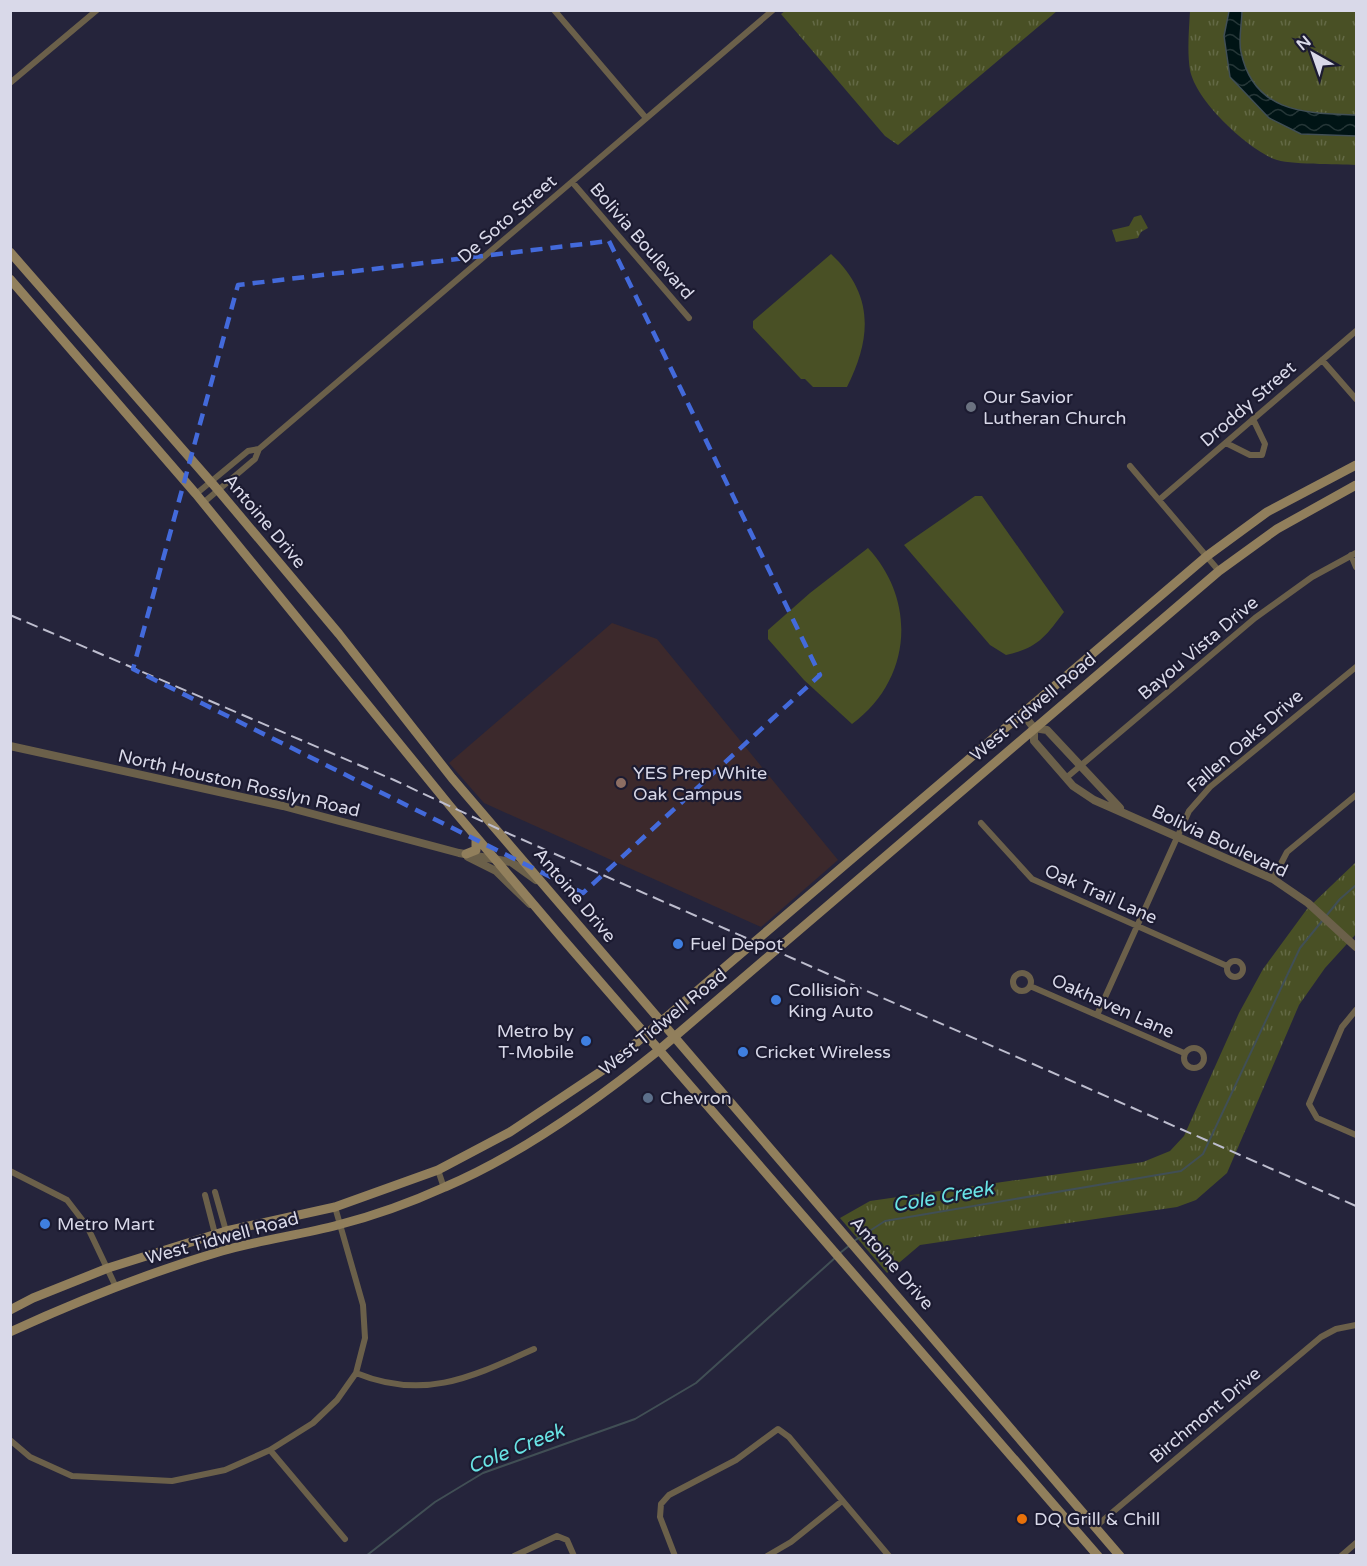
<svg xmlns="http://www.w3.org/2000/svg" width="1367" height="1566" font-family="'Varela Round',sans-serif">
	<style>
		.education { fill: #3c292c }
		.park { fill: url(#park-tufts) }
		.garden { fill: #495025 }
		.water { fill: url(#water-waves); stroke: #414f55; stroke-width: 1.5 }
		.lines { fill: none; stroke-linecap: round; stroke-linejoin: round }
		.stream { stroke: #414f55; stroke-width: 2 }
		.minor { stroke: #6b604a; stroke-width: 6 }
		.tertiary { stroke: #6b604a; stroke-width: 8 }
		.secondary { stroke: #917f5c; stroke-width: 9 }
		.rail { stroke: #bdbdce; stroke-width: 2; stroke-dasharray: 12 6; stroke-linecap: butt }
		.marked { fill: none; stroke: #436adb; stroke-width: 4.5; stroke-dasharray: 12 8; stroke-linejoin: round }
		.worship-dot { fill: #6b7280; stroke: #1c1b31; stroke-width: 2 }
		.education-dot { fill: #8d6e63; stroke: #1c1b31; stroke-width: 2 }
		.shop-dot { fill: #3f7fe0; stroke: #1c1b31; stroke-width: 2 }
		.service-dot { fill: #5c6f8a; stroke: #1c1b31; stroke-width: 2 }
		.food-dot { fill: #e8710a; stroke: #1c1b31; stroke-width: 2 }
		.labels { text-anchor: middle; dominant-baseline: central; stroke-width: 4.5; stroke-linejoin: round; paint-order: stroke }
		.street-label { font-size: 18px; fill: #d9d9e9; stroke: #1c1b31 }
		.poi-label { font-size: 18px; fill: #d9d9e9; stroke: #1c1b31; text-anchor: start }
		.water-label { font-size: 20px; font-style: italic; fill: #69e4e5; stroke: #1c1b31 }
	</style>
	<defs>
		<pattern id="park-tufts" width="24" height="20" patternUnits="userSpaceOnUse" patternTransform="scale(1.5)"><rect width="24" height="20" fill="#495025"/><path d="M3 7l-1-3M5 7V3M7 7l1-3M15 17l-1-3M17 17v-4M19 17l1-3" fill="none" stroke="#636945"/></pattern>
		<pattern id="water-waves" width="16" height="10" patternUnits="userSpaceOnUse" patternTransform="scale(1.5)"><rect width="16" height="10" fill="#001415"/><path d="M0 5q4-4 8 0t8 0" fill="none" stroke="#253637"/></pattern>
	</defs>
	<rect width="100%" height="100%" fill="#25243b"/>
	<path class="education" d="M612,623L657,639L838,860L761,927L484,803L449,763Z"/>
	<path class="park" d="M785,11V10L1057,11L898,145L885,136L781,14Z
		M1190,11H1356V165C1338,164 1288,165 1274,159C1246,147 1196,101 1190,70C1187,52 1189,30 1190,11Z
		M1141,215L1148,228L1141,232L1138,238L1116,242L1112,230L1129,226L1134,217Z
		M1356,862V934L1325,968L1299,1005L1227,1173L1196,1200L1177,1207L920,1245L887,1273L840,1218L870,1201L1143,1162L1170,1151L1184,1136L1239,1013L1263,969L1307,909Z"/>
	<path class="garden" d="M831,254C874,294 872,337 847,387H813L805,379H801L753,328V321Z
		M975,496H982L1064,612C1045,637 1038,648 1006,655L990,645L904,545Z
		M868,548C918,602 911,681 852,724L804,680L768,639V630L810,593Z"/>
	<path class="water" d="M1229,11H1242C1242,24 1238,40 1241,52C1254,114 1307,113 1356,115V136L1301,134L1269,118L1230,77L1224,36Z"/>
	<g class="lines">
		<path class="stream" d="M854,1241L885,1221L1181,1171L1203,1154L1300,948L1340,899L1356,885
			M840,1253L850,1245
			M366,1556L435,1502L483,1473L635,1419L696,1383L836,1257"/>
		<path class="minor" d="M554,10L646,118
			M10,83L97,10
			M573,183L689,318
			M1322,360L1356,399
			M1226,443L1250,455H1262L1265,444L1253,419
			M1130,466L1219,571
			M196,494L248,451L259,449
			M1159,500L1356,331
			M203,503L255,459L259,449L773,10
			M1351,555L1356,567
			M1066,778L1255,618L1312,577L1356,553
			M981,823L1032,879L1227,966
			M1273,879L1287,852L1356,795
			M1227 969a8 8 0 1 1 16 0a8 8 0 1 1-16 0Z
			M1013 982a9 9 0 1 1 18 0a9 9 0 1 1-18 0Z
			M1030,986L1184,1053
			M1356,1010L1342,1027L1309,1104L1317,1118L1356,1135
			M1097,1015L1189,811L1210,787L1356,667
			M1184 1058a10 10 0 1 1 20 0a10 10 0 1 1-20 0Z
			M438,1170L444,1188
			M10,1171L67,1200L87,1226L115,1285
			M215,1192L226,1231
			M205,1195L215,1234
			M356,1373C424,1401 472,1377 534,1349
			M10,1440L30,1457L72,1476L172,1481L225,1470L270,1450L313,1423L337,1400L356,1373L365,1338L363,1305L335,1207
			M270,1450L345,1539
			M1095,1527L1321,1337L1336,1329L1356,1325
			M514,1556L557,1536L567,1540L574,1556
			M675,1556L660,1517L661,1504L669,1495L736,1460L778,1429L789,1437L889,1556
			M767,1556L791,1542L842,1501
			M1341,1556L1356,1543"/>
		<path class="tertiary" d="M1022,713L1034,728L1047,730L1120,808
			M1034,728V741L1073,786L1094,800L1273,879L1308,903L1356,947
			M10,746L283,806L459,853L511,862L536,880
			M468,857L496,871L530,904"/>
		<path class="secondary" d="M10,252L218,490L339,634L452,778L1120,1556
			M10,279L196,494L450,806L562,938L1098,1556
			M466,854L476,850V838
			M10,1310L33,1298L108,1268L226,1231L335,1207L438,1170L510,1132L609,1066L1207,556L1267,512L1356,465
			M10,1332C82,1299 147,1273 222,1251C260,1240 300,1235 338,1225C373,1216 412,1202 445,1187C518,1156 597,1100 659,1050L1219,571L1277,529L1356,485"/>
		<path class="rail" d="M10,615L394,780L505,832L1356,1206"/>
	</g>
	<path class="marked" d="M609,241L820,675L583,893L133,669L238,285Z"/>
	<circle class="worship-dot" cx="971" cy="407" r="6"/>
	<circle class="education-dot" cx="621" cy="783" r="6"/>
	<g class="shop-dot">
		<circle cx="678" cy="944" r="6"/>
		<circle cx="776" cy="1000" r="6"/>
		<circle cx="586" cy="1041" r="6"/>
		<circle cx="743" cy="1052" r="6"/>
		<circle cx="45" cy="1224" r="6"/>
	</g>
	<circle class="service-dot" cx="648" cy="1098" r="6"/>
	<circle class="food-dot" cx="1022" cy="1519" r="6"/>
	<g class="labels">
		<g class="street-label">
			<text transform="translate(507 219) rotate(-41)">De Soto Street</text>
			<text transform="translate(642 241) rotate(49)">Bolivia Boulevard</text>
			<text transform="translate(1248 404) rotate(-41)">Droddy Street</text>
			<text transform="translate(265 521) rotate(50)">Antoine Drive</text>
			<text transform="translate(1198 648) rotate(-40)">Bayou Vista Drive</text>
			<text transform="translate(1033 707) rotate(-40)">West Tidwell Road</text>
			<text transform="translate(1245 741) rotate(-41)">Fallen Oaks Drive</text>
			<text transform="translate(239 783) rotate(13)">North Houston Rosslyn Road</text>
			<text transform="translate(1220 841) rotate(25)">Bolivia Boulevard</text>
			<text transform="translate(1101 894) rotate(24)">Oak Trail Lane</text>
			<text transform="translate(575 895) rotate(50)">Antoine Drive</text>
			<text transform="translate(1113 1006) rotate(24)">Oakhaven Lane</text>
			<text transform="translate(663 1022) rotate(-39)">West Tidwell Road</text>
			<text transform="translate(222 1238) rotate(-15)">West Tidwell Road</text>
			<text transform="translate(892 1263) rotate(49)">Antoine Drive</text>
			<text transform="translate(1205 1415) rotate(-40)">Birchmont Drive</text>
		</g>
		<g class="poi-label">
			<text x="983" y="397">Our Savior<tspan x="983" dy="21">Lutheran Church</tspan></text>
			<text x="633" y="773">YES Prep White<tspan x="633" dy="21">Oak Campus</tspan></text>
			<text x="690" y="944">Fuel Depot</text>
			<text x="788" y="990">Collision<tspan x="788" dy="21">King Auto</tspan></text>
			<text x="574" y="1031" text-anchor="end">Metro by<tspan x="574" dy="21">T-Mobile</tspan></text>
			<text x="755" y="1052">Cricket Wireless</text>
			<text x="660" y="1098">Chevron</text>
			<text x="57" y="1224">Metro Mart</text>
			<text x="1034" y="1519">DQ Grill &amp; Chill</text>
		</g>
		<g class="water-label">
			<text transform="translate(943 1197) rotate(-10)">Cole Creek</text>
			<text transform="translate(516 1449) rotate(-22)">Cole Creek</text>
		</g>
	</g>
	<rect width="1367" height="1566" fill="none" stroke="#d9d9e9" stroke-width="24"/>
	<g transform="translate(1313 54) rotate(320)" stroke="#1c1b31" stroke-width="4.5" paint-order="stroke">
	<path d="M0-4.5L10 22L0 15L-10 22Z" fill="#d9d9e9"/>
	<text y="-9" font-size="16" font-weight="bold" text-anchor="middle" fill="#d9d9e9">N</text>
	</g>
</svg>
